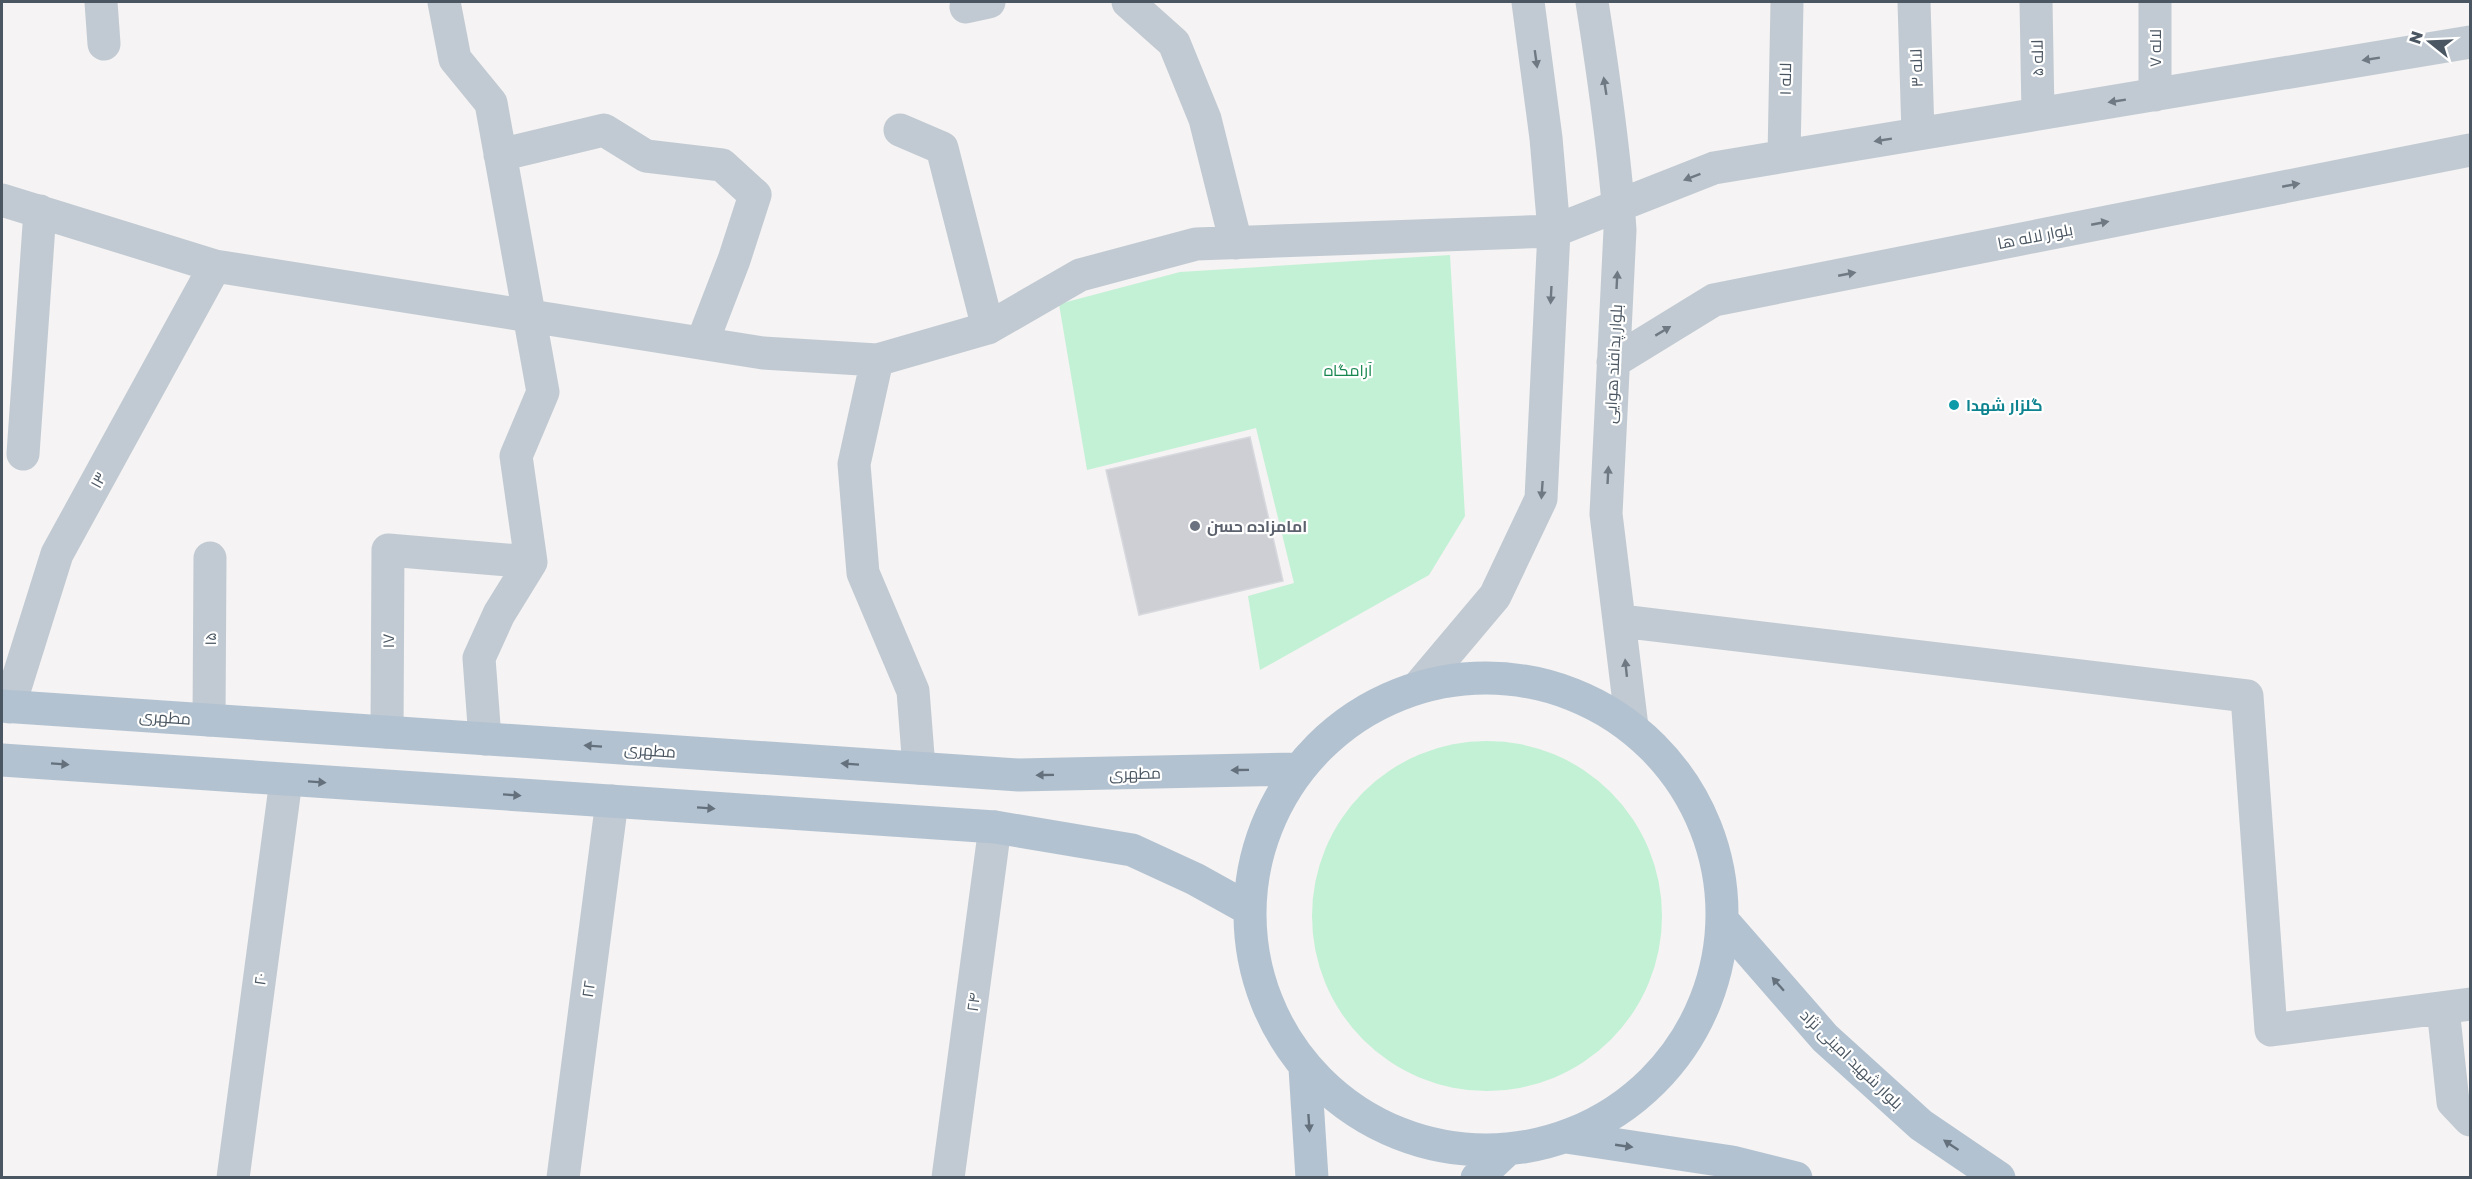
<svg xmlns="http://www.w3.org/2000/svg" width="2472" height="1179" font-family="'Golos Text',Cairo,sans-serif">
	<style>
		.green { fill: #c3f1d5 }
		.building { fill: #cdcfd5; stroke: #d7d9de; stroke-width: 1.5 }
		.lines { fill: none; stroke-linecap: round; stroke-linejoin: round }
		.minor { stroke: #c1cad2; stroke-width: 33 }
		.major { stroke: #b3c2d1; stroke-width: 33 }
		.oneway { fill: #6e7983 }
		.oneway2 { fill: #64717d }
		.culture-dot { fill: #0f9aa8; stroke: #fff; stroke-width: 2 }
		.worship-dot { fill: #6b7280; stroke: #fff; stroke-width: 2 }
		.labels { text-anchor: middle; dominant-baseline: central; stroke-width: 4.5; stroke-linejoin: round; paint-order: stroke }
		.street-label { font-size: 16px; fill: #4a5661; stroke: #fff }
		.park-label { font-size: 16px; fill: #17864f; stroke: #fff }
		.culture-label { font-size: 16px; font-weight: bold; fill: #0d838f; stroke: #fff; text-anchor: start }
		.worship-label { font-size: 16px; font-weight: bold; fill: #5b616d; stroke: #fff; text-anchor: start }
	</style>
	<rect width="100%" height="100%" fill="#f5f3f3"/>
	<path class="green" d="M1450,255L1465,516L1429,575L1260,670L1248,596L1294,583L1256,428L1087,470L1059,304L1180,272Z
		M1312 916a175 175 0 1 1 350 0a175 175 0 1 1-350 0Z"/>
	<path class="building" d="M1250,437L1283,581L1139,615L1106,470Z"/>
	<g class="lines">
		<path class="minor" d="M101,2L104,44
			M444,2L455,59L491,103L543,392L516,456L531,562L499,614L479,658L485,739
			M1128,2L1174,43L1205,119L1236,243
			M1592,2C1604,78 1615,153 1620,230L1606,514L1632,727
			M1914,2L1918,134
			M2036,2L2038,114
			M966,7L989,2
			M2155,95V2
			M900,130L942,148L988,328
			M500,155L604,130L646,156L722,165L755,195L734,260L702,343
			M1784,156L1787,2
			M2,200L215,266L763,353L877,360L988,328L1080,275L1196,244L1554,231L1714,168L2470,42
			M877,360L854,464L863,573L913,691L919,768
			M1613,362L1714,300L2470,150
			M23,454L40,211
			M1621,621L2247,696L2271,1030L2470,1004
			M1420,685L1495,596L1541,499L1554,231L1546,138L1528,2
			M9,707L57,554L215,266
			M209,720L210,558
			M387,732L388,550L531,562
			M2443,1008L2453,1102L2470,1120
			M233,1178L286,780
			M563,1178L612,801
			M948,1178L995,827"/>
		<path class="major" d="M1250 914a236 236 0 1 1 472 0a236 236 0 1 1-472 0Z
			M2,706L1019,775L1298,769
			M2,760L995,827L1132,850L1195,879L1249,909
			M1723,921L1825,1038L1921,1125L1999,1178
			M1305,1068L1312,1178
			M1566,1137L1732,1162L1796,1178
			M1477,1178L1507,1150"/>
	</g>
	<defs><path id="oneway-solid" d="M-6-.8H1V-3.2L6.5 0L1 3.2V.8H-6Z" transform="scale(1.5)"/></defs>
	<g class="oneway">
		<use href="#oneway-solid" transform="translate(1536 59) rotate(82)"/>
		<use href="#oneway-solid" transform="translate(2371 59) rotate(171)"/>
		<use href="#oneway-solid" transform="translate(1605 86) rotate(-99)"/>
		<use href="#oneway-solid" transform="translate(2117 101) rotate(171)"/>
		<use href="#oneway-solid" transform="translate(1883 140) rotate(171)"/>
		<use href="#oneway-solid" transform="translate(1692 177) rotate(159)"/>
		<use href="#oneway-solid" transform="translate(2291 185) rotate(-11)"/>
		<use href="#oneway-solid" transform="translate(2100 223) rotate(-11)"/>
		<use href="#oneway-solid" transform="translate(1847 274) rotate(-11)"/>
		<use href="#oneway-solid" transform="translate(1617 280) rotate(-87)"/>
		<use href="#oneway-solid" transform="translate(1551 295) rotate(93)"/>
		<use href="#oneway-solid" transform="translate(1663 331) rotate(-31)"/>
		<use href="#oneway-solid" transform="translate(1608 475) rotate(-87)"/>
		<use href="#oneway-solid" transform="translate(1542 490) rotate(94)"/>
		<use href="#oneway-solid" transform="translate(1626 668) rotate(-96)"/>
	</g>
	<g class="oneway2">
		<use href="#oneway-solid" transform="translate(593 746) rotate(-176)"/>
		<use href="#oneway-solid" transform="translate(60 764) rotate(4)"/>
		<use href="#oneway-solid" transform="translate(850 764) rotate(-176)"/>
		<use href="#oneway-solid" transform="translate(1240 770) rotate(179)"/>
		<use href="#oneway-solid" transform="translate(1045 775) rotate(179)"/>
		<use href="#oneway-solid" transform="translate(317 782) rotate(4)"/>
		<use href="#oneway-solid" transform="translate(512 795) rotate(4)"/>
		<use href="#oneway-solid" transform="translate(706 808) rotate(4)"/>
		<use href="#oneway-solid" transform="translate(1778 984) rotate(-131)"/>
		<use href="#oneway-solid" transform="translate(1309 1123) rotate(86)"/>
		<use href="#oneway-solid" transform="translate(1951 1145) rotate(-146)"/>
		<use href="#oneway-solid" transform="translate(1624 1146) rotate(8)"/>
	</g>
	<circle class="culture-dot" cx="1954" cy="405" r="6"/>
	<circle class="worship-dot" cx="1195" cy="526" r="6"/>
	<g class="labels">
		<g class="street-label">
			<text transform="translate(2155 48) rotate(-90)">لاله ۷</text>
			<text transform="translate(2037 58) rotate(-91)">لاله ۵</text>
			<text transform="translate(1916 68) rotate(-92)">لاله ۳</text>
			<text transform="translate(1785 79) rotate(-89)">لاله ۱</text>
			<text transform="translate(2035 236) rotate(-11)">بلوار لاله ها</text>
			<text transform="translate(1613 364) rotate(-87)">بلوار پدافند هوایی</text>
			<text transform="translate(98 480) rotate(-61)">۱۳</text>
			<text transform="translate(210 639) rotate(-90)">۱۵</text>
			<text transform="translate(388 641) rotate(-90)">۱۷</text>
			<text transform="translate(165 717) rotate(4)">مطهری</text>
			<text transform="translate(650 750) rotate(4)">مطهری</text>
			<text transform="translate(1135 773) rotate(-1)">مطهری</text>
			<text transform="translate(260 979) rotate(-82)">۲۰</text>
			<text transform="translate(588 989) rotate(-82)">۲۲</text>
			<text transform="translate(973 1002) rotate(-83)">۲۴</text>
			<text transform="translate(1852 1059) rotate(44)">بلوار شهید امینی نژاد</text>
		</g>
		<g class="park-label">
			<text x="1348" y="370">آرامگاه</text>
		</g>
		<g class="culture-label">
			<text x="1966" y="405">گلزار شهدا</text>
		</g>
		<g class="worship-label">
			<text x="1207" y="526">امامزاده حسن</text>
		</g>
	</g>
	<rect width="2472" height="1179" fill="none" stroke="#4a5661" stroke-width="6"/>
	<g transform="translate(2430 42) rotate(288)" stroke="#ffffff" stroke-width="4.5" paint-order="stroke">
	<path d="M0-4.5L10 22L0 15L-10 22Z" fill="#4a5661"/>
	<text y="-9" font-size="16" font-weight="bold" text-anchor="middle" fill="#4a5661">N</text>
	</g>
</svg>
